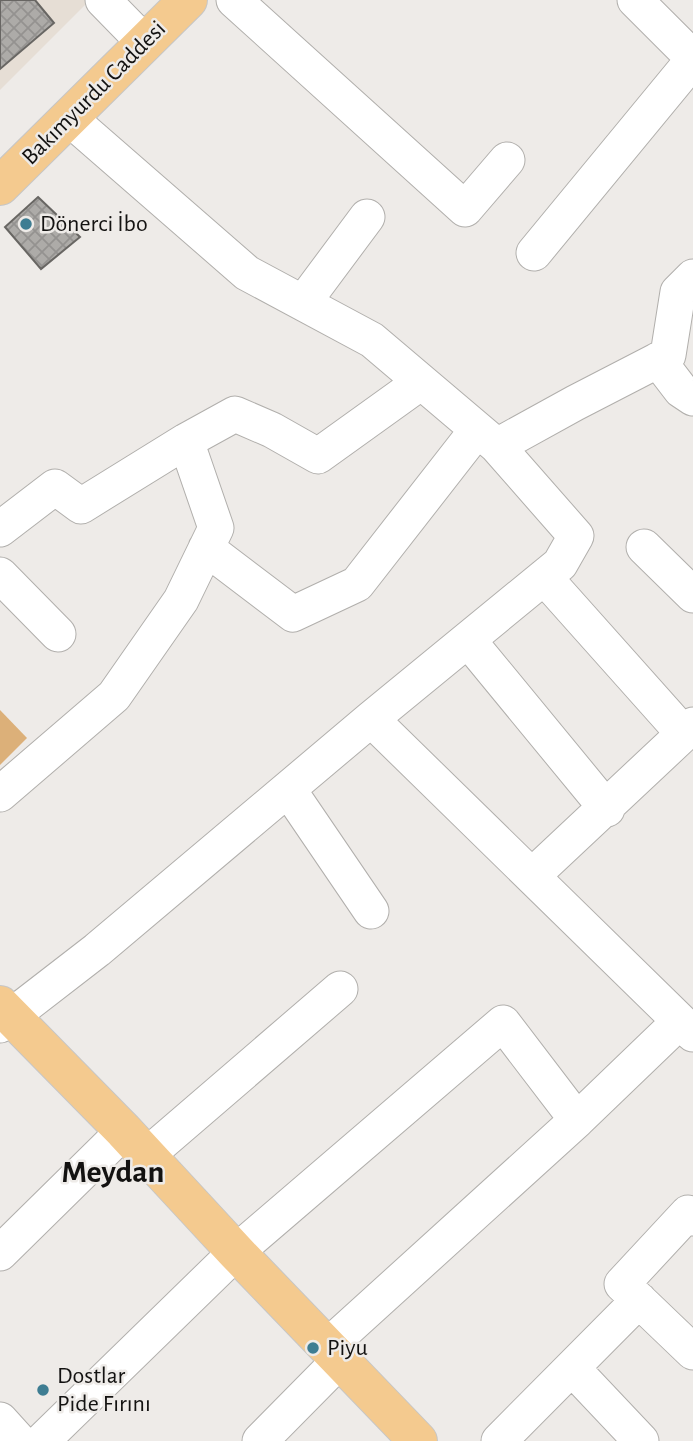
<svg xmlns="http://www.w3.org/2000/svg" width="693" height="1441" font-family="'Alegreya Sans',sans-serif">
	<style>
		.built { fill: #e6ded5 }
		.park { fill: #dcb079 }
		.building { fill: url(#building-cross-hatch); stroke: #686663; stroke-width: 2 }
		.lines { fill: none; stroke-linecap: round; stroke-linejoin: round }
		.minor-casing { stroke: #b1afac; stroke-width: 37 }
		.major-casing { stroke: #c6c6c6; stroke-width: 40 }
		.minor { stroke: #fff; stroke-width: 35 }
		.major { stroke: #f4ca8f; stroke-width: 38 }
		.poi-dot { fill: #3e7d92; stroke: #eeebe8; stroke-width: 2.5 }
		.labels { text-anchor: middle; dominant-baseline: central; stroke-width: 5; stroke-linejoin: round; paint-order: stroke }
		.street-label { font-size: 24px; fill: #131211; stroke: #eeebe8 }
		.poi-label { font-size: 24px; fill: #131211; stroke: #eeebe8; text-anchor: start }
		.district-label { font-size: 32px; font-weight: bold; fill: #131211; stroke: #eeebe8 }
	</style>
	<defs>
		<pattern id="building-cross-hatch" width="8" height="8" patternUnits="userSpaceOnUse" patternTransform="scale(1.75)"><rect width="8" height="8" fill="#adaba8"/><path d="M0 0l8 8M0 8l8-8" fill="none" stroke="#949290"/></pattern>
	</defs>
	<rect width="100%" height="100%" fill="#eeebe8"/>
	<path class="built" d="M0,0H90L0,90Z"/>
	<path class="park" d="M0,710L27,738L0,765Z"/>
	<path class="building" d="M0,0H35L54,23L0,69Z
		M38,197L80,237L41,269L5,227Z"/>
	<g class="lines">
		<g class="minor-casing">
			<path id="minor" d="M103,0L145,43
				M234,0L465,209L507,160
				M635,0L693,58
				M69,118L247,273L372,340L497,446L575,403L668,355L678,292L693,277
				M534,253L693,60
				M303,303L367,217
				M658,360L681,390L693,398
				M0,529L55,487L81,506L186,441L235,414L272,430L318,456L421,382
				M644,547L693,595
				M206,548L293,614L357,584L477,430
				M0,575L58,634
				M544,577L684,734
				M468,640L607,809
				M371,719L693,1034
				M288,789L371,911
				M0,794L114,696L181,600L216,528L186,441
				M532,876L693,725
				M0,1025L97,950L371,719L560,564L576,536L497,446
				M146,1156L340,989
				M693,1218L688,1213L622,1284L693,1352
				M0,1253L124,1131
				M327,1347L577,1120L679,1022
				M572,1368L641,1441
				M0,1420L19,1441
				M42,1441L236,1252L503,1023L577,1120
				M260,1441L340,1360
				M499,1441L639,1300"/>
		</g>
		<g class="major-casing">
			<path id="major" d="M0,186L188,0
				M0,1005L124,1131L236,1252L418,1441"/>
		</g>
		<use href="#minor" class="minor"/>
		<use href="#major" class="major"/>
	</g>
	<g class="poi-dot">
		<circle cx="26" cy="224" r="7"/>
		<circle cx="313" cy="1348" r="7"/>
		<circle cx="43" cy="1390" r="7"/>
	</g>
	<g class="labels">
		<g class="street-label">
			<text transform="translate(94 93) rotate(-45)">Bakımyurdu Caddesi</text>
		</g>
		<g class="poi-label">
			<text x="40" y="224">Dönerci İbo</text>
			<text x="327" y="1348">Piyu</text>
			<text x="57" y="1376">Dostlar<tspan x="57" dy="28">Pide Fırını</tspan></text>
		</g>
		<g class="district-label">
			<text x="113" y="1172">Meydan</text>
		</g>
	</g>
</svg>
